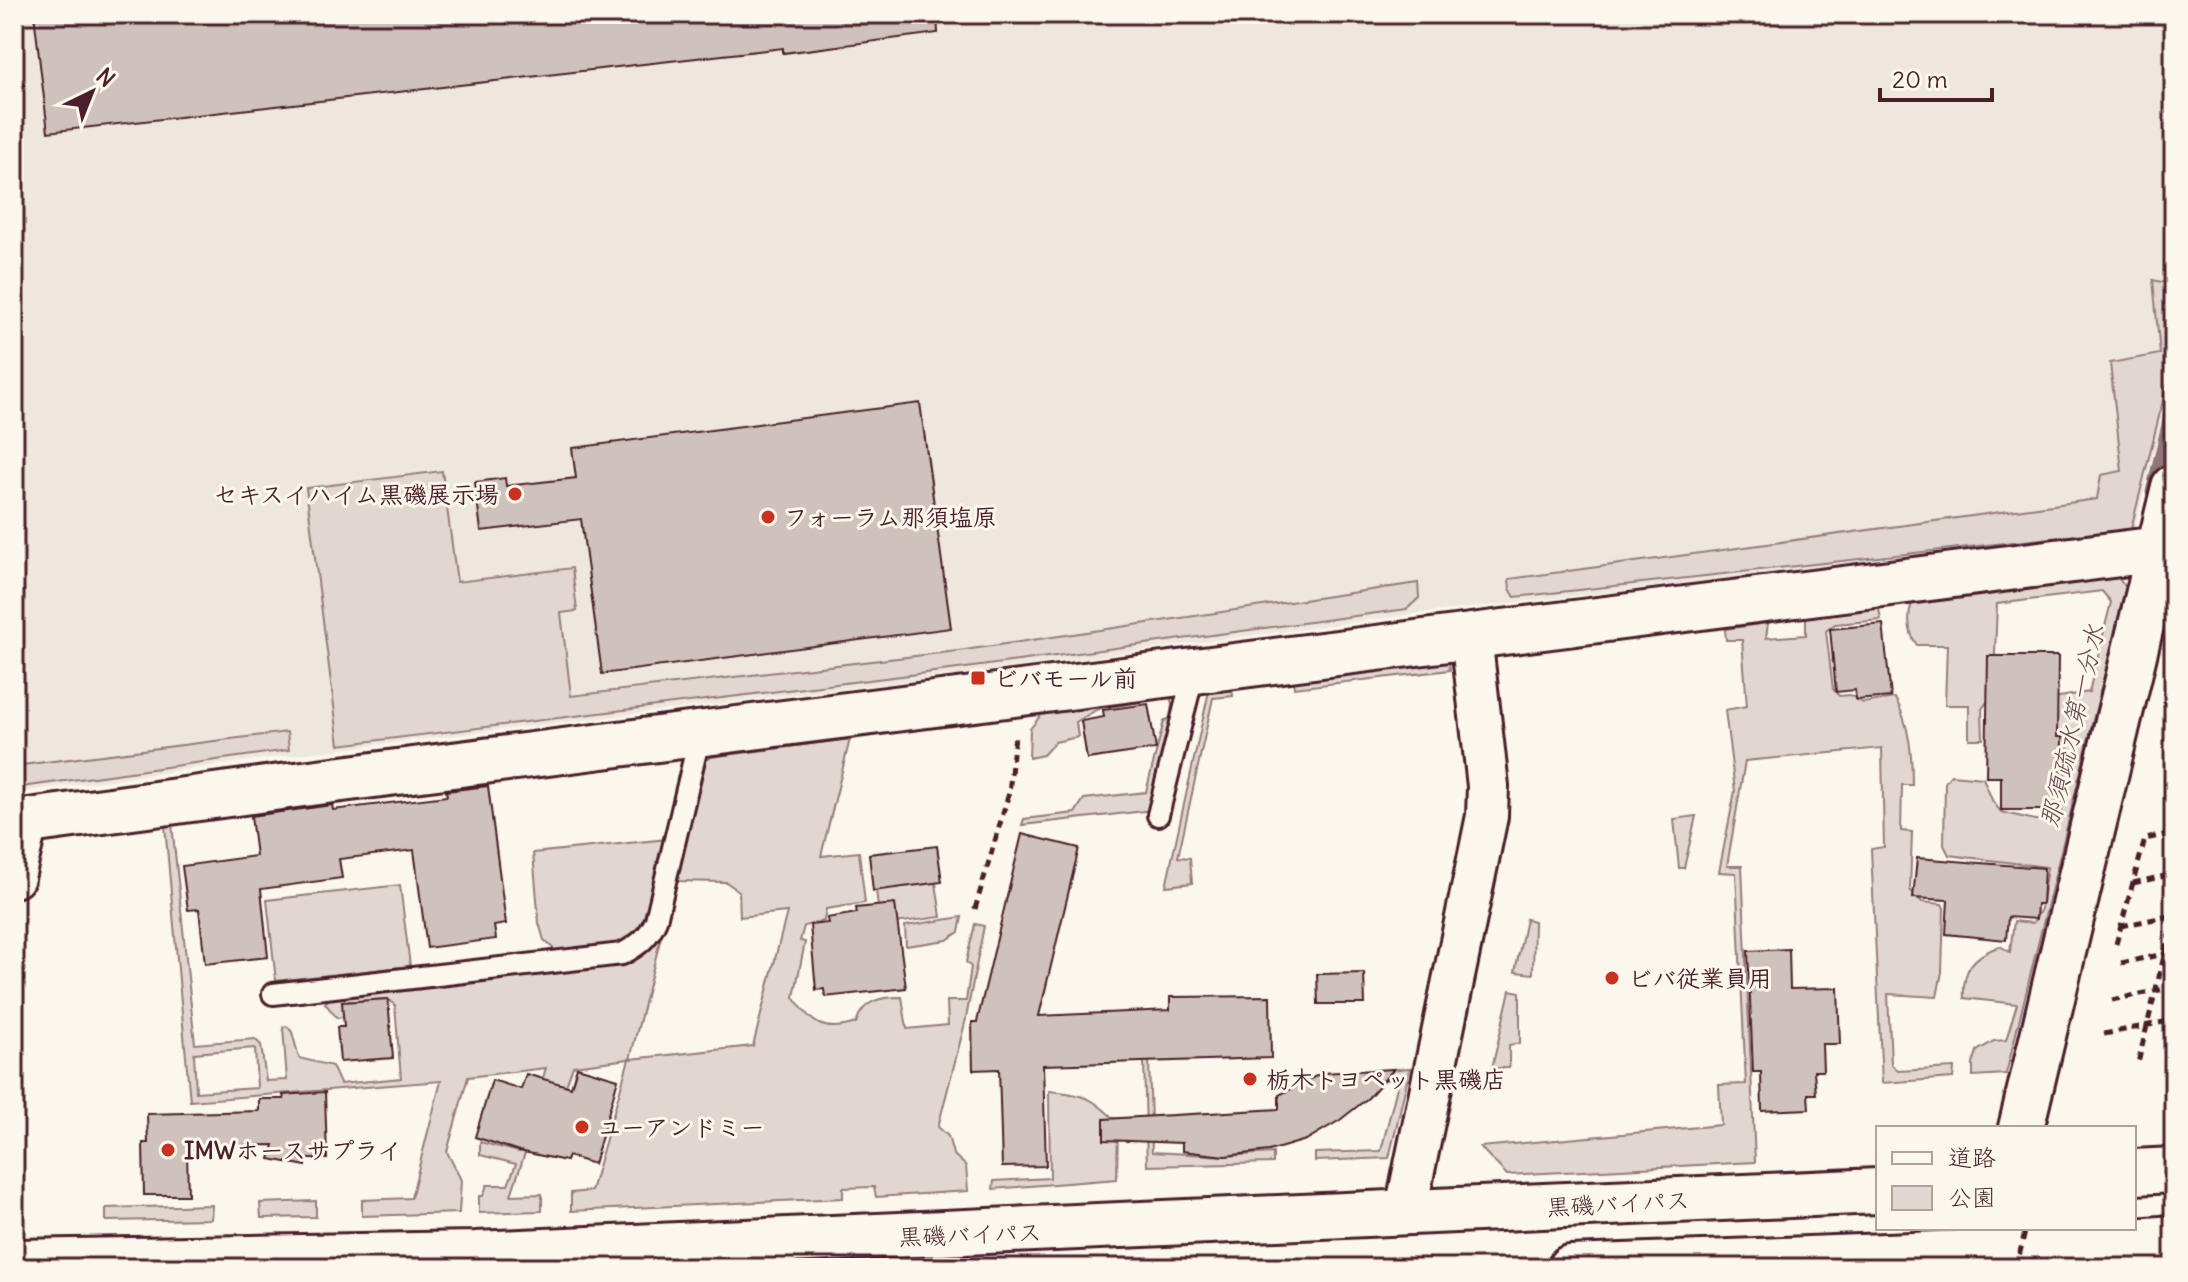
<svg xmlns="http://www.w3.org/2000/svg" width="2188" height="1282" font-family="Delius,'Klee One',sans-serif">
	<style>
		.built { fill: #eee7de }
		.green { fill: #e2d7d0; stroke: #967b7e; stroke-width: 2; fill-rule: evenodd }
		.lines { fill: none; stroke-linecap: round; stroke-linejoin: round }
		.stream { stroke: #907477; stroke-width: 11 }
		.building { fill: #cfc2bc; stroke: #4a1f2b; stroke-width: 2 }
		.service-casing { stroke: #4a1f2b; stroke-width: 26 }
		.minor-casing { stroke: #4a1f2b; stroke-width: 46 }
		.tertiary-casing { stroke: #4a1f2b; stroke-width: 50 }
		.trunk-casing { stroke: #4a1f2b; stroke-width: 50 }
		.path { stroke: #4a1f2b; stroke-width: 5; stroke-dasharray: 8 6; stroke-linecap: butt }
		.service { stroke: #fbf7ec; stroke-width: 20 }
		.minor { stroke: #fbf7ec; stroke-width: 40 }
		.tertiary { stroke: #fbf7ec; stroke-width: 44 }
		.trunk { stroke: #fbf7ec; stroke-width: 44 }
		.path-bridge { stroke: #4a1f2b; stroke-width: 5; stroke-dasharray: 8 6; stroke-linecap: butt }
		.poi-dot { fill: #c8321e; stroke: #fbf7ec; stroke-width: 3 }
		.labels { text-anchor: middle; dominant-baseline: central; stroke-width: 6; stroke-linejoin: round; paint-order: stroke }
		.poi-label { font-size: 24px; font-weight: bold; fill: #4a1f2b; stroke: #fbf7ec; text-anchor: start }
		.street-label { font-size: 24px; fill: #4a1f2b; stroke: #fbf7ec }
		.water-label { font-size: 26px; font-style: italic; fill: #6d4a51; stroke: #fbf7ec }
	</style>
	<rect width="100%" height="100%" fill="#fbf7ec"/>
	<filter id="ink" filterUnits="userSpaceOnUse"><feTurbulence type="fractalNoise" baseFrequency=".0125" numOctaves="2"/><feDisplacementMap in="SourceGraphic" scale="16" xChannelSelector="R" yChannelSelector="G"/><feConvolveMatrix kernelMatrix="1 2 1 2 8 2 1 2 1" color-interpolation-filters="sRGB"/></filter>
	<g filter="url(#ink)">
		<path class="built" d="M14,14H2174V371L2134,532L1407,615L958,675L292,755L14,793Z"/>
		<path class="green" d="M2153,280L2174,285V356L2131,529L1515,597L1510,589L1509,579L2097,499L2101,475L2122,471L2110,363L2160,354Z
			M442,471L457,582L572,568L577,611L561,613L571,696L958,651L1418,583L1419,598L1407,609L958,669L339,745L306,488Z
			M2114,572L2126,587L2006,1074L1973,1076V1064L1977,1051L1994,1041L2006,1040L2017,1004L1964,998C1962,969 1973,956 2000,946L2010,952L2014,921L2033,923L2041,909L2047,867L1949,855L1944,845L1945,782L1951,775L1983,778L1992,800L2001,812L2035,820H2061L2068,744L2054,727L2053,698L2089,692L2111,602L2102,591L1997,604L1993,702H1987L1982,709L1983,739H1969V705H1945L1947,645H1917C1906,630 1907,608 1917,593Z
			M1877,599L1881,620L1835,624L1826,631L1833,689L1839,696L1850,695L1863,703L1895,698C1910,725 1912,755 1912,785H1902L1901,831L1912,832L1910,890L1922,902L1942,904L1944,908L1942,972L1937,997L1888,994L1891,1064L1898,1071L1954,1068L1953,1078L1882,1083L1871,849L1884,847L1882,748L1745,761L1727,866H1742L1755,1162L1507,1175L1480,1147L1721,1125L1719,1085L1746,1084L1736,873L1719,872L1735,791L1725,710L1747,706L1742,640H1726L1725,629L1768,623L1766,638L1806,635V607Z
			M1449,662L1450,670L1294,688L1293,680Z
			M1232,688L1233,696L1213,698L1178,857L1190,858L1192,883L1166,886L1209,691Z
			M1181,691L1153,810L1022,825L1024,819L1075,813L1084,799L1146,792L1164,721L1170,718L1172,704L1170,697L1098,709L1076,722L1078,737L1055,742L1043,755L1029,758L1030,729L1041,715Z
			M287,732L289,750L14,788V766Z
			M850,739L821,856L859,852L865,903L826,909L824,921L804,926L800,941L805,942L794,997C812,1025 824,1033 856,1023C863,1000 880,997 902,997L907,1029L948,1025L947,1001H966L971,967L966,962L975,924L984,926L965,1023L938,1127L948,1136L953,1154L966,1166L968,1191L876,1197L874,1187L843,1188V1198L571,1211V1193L591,1191L629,1059L573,1066L561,1100L541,1105L511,1195L542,1194V1211L479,1213V1196H483L487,1185H508L516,1164L480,1155V1142L519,1152L546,1068L468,1077L447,1152L461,1180L459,1213L362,1216V1200L411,1198L441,1081L190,1101L165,826L172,824L195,1044L255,1039L261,1045L266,1081L287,1080L283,1027L287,1026L292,1032L299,1058L332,1066L340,1084L401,1078L395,1005L388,999L343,1002V1017L337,1018L325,1003L335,994L518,977L624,963C645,956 653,943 664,925L630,1059L753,1046L787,912L740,917L739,891L726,882L675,881L701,765L711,757ZM255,1048L257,1088L196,1092L194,1053Z
			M1696,816L1684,868H1679L1674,819Z
			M668,839L644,925C623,950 588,948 557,952L544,940L539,923L533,853Z
			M936,883L941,917L880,925L876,890Z
			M400,885L410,966L276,981L267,900Z
			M962,917L959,932L947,940L906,946L905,926Z
			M1526,919L1534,921L1533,974L1515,972Z
			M1510,990L1520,992V1043L1509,1045V1068H1492Z
			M1144,1061H1149L1152,1152L1225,1156L1273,1153V1163L1147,1166Z
			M1410,1068L1389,1158L1315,1161V1153L1381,1151L1399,1079L1385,1080L1389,1070Z
			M1049,1091C1086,1095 1091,1096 1118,1123L1117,1179L993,1189L994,1181L1050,1178Z
			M316,1201V1217L261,1218L260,1203Z
			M212,1205L211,1219L106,1221V1208Z"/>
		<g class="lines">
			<path class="stream" d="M2151,492L2174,395"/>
		</g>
		<path class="building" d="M34,14H937L938,33L783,53V48L48,132Z
			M920,403L951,628L602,674L581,519L481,531L475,482L505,478L506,486L576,478L572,448Z
			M1883,624L1891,697L1856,700L1855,690L1836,692L1830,629Z
			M1988,656H2058L2057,737H2062L2061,810H2001V777H1986Z
			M1148,704L1156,749L1087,759L1081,721L1104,717L1103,710Z
			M488,786L506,924L494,926L496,939L427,948L414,850L339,859L342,878L261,889L268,957L205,964L199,909L188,910L182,866L256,856L251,816L332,805L333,810L447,796L446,791Z
			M1022,834L1079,848L1039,1016L1170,1010V997L1270,996L1271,1058L1043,1065L1046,1166L1002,1167L999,1069L973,1070L972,1022H977Z
			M937,846L942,882L873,891L869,854Z
			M1917,858L2044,868L2042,904H2037L2036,919L2008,917L2006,940L1946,934L1948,900L1913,898Z
			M895,904L906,988L825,997L824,989L816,990L810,925L828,923L827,918L857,913L856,908Z
			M1789,949L1790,989L1838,988L1840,1044H1822L1823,1071H1814L1816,1094H1808L1809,1109L1762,1111L1761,1072H1753L1748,951Z
			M1364,973L1365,1004H1318L1317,974Z
			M388,999L393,1058L340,1062L337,1027H344L342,1002Z
			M577,1067L618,1079L594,1164L568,1156L566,1161L519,1151L475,1137L492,1080L521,1089L526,1074L571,1087Z
			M1394,1069L1368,1098L1340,1120L1306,1140L1269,1151L1225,1156L1182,1151V1143L1104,1140V1119L1279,1109V1095L1322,1073Z
			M325,1092L327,1159H306V1166L270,1159L274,1145L210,1146V1149L187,1150L188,1195H144L143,1143H148L147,1114L259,1111V1099H284L283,1095Z"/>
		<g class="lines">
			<g class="service-casing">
				<path id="service" d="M1158,815L1194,671
					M273,994L622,954C639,945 649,937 656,920L700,734"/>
			</g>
			<g class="minor-casing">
				<path id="minor" d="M14,877L27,822
					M1405,1214L1487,816L1488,786L1471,636"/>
			</g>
			<g class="tertiary-casing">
				<path id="tertiary" d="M14,823L318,782L2159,549
					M2021,1128L2174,487"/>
			</g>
			<g class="trunk-casing">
				<path id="trunk" d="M2134,1172L2174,1170
					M14,1262L476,1254L1878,1191
					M1570,1268L1990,1252L2174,1238"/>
			</g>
			<path class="path" d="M2133,883L2174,874
				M975,909L1009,793L1015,735
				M2121,926L2174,915L2138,1063
				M2116,944L2145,839L2174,833
				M2121,963L2174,952
				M2112,1000L2174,987
				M2104,1034L2174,1020"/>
			<use href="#service" class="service"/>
			<use href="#minor" class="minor"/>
			<use href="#tertiary" class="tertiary"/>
			<use href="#trunk" class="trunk"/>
			<path class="path-bridge" d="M2016,1268L2026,1228"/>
		</g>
	</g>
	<g class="poi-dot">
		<circle cx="515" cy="494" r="8"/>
		<circle cx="768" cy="517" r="8"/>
		<rect x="970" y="670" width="16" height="16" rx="4"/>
		<circle cx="1612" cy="978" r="8"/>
		<circle cx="1250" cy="1079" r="8"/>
		<circle cx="582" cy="1127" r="8"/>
		<circle cx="168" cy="1150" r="8"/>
	</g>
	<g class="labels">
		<g class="poi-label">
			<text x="499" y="494" text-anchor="end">セキスイハイム黒磯展示場</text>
			<text x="784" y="517">フォーラム那須塩原</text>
			<text x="994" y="678">ビバモール前</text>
			<text x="1628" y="978">ビバ従業員用</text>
			<text x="1266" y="1079">栃木トヨペット黒磯店</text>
			<text x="598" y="1127">ユーアンドミー</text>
			<text x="184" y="1150">IMWホースサプライ</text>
		</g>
		<g class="street-label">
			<text transform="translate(1618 1203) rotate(-3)">黒磯バイパス</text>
			<text transform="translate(970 1234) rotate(-2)">黒磯バイパス</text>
		</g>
		<g class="water-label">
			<text transform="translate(2072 726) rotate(-77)">那須疏水第一分水</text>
		</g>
	</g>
	<rect width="2188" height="1282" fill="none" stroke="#fbf7ec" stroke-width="48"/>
	<rect x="24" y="24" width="2140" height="1234" fill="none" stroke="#4a1f2b" stroke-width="3" filter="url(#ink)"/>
	<rect x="1876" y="1126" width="260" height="104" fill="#fbf7ec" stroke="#b4a19f" stroke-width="2"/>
	<rect x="1892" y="1152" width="40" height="12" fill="#fbf7ec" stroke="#b4a19f" stroke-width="2"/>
	<text x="1948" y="1166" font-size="24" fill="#4a1f2b">道路</text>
	<rect x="1892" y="1186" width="40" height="24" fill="#e2d7d0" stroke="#b4a19f" stroke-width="2"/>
	<text x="1948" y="1206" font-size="24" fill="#4a1f2b">公園</text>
	<g transform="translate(92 92) rotate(43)" stroke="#fbf7ec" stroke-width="6" paint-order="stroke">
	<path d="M0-6L14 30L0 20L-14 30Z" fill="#4a1f2b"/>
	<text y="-12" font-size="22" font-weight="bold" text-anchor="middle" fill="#4a1f2b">N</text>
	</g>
	<path d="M1880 88v12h112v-12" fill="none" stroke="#4a1f2b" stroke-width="4"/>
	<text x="1892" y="88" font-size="24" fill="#4a1f2b" stroke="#fbf7ec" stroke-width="6" paint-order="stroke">20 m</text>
</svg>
